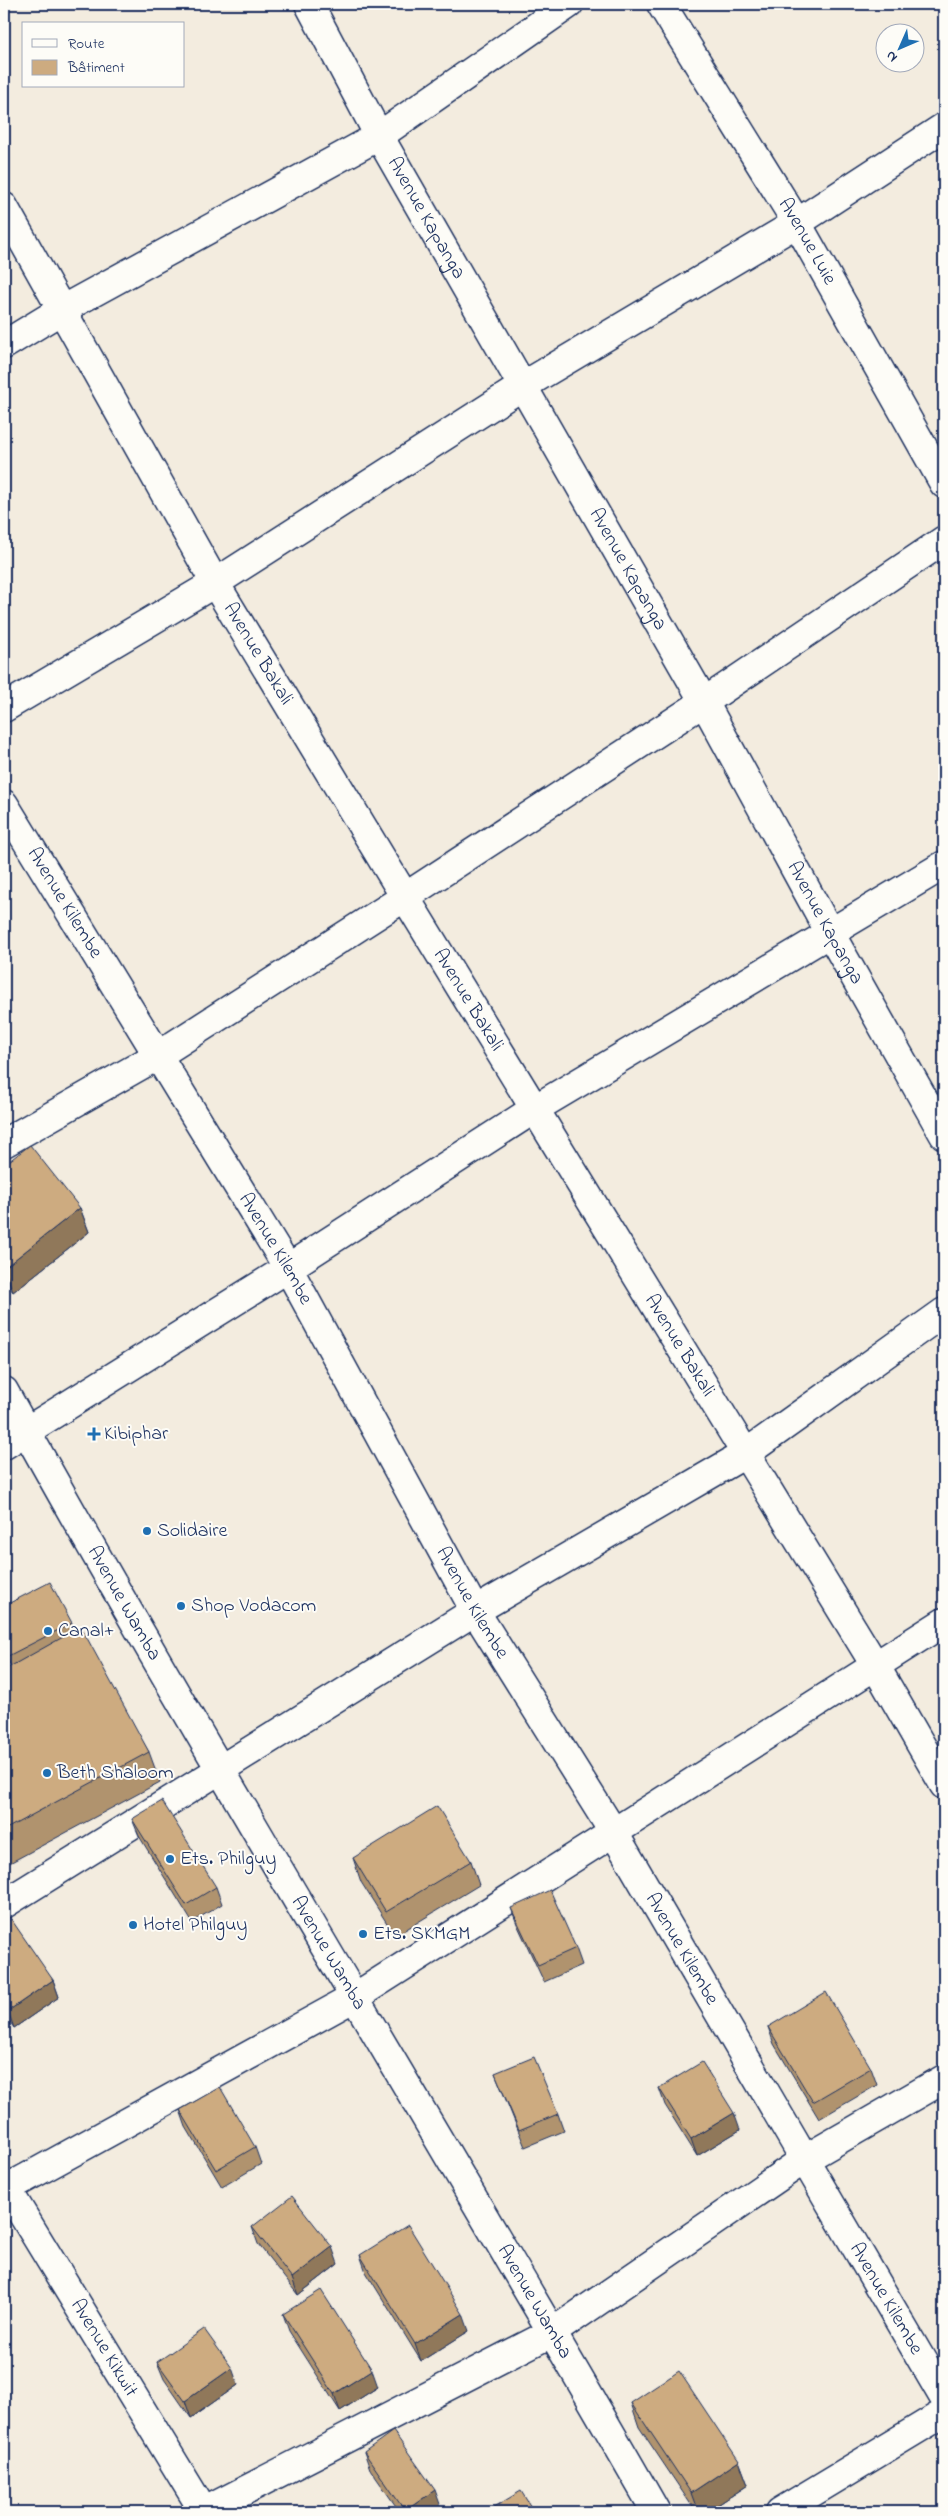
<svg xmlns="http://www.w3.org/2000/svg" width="948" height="2516" font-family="'Indie Flower',sans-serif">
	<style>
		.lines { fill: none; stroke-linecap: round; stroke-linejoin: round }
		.street-casing { stroke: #1b2f5e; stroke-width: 31 }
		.primary-casing { stroke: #1b2f5e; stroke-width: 31 }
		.street { stroke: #fdfcf7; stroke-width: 28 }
		.primary { stroke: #fdfcf7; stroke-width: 28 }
		.wall { fill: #b0936e; stroke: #1b2f5e }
		.shaded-wall { fill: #90785a; stroke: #1b2f5e }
		.building { fill: #cdab80; stroke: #1b2f5e }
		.poi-dot { fill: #1f6fb2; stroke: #fdfcf7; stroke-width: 2 }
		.labels { text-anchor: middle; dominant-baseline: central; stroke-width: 4; stroke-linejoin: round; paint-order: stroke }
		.street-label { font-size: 20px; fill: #1b2f5e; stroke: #fdfcf7 }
		.poi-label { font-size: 20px; fill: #1b2f5e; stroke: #fdfcf7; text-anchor: start }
	</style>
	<rect width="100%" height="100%" fill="#f3ecdf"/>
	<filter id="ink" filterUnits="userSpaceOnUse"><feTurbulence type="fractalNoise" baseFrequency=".02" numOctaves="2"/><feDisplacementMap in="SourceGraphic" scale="10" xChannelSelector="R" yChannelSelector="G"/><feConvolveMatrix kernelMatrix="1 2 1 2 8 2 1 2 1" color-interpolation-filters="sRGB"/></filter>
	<g filter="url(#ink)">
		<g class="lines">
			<g class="street-casing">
				<g id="street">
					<path id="s1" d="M309,4L379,136L704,702L830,933L944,1135"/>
					<path id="s2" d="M661,4L797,223L944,484"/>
					<path id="s3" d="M4,207L215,583L405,897L875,1665L944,1785"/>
					<path d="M4,345L63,309L379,136L569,4"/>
					<path d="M4,708L215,583L521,387L797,223L944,127"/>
					<path id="s4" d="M4,804L288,1268L475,1611L614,1833L944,2398"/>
					<path d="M4,1143L157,1056L405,897L704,702L944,540"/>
					<path d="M4,1445L288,1268L536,1108L944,865"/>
					<path d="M4,1904L475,1611L745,1454L944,1312"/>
					<path id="s5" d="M4,2184L204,2512"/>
					<path d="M4,2190L355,1997L944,1622"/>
					<path d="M203,2512L553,2332L805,2159L944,2079"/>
					<path d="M780,2512L944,2413"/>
				</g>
			</g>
			<g class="primary-casing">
				<g id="primary">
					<path id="s6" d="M4,1391C213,1769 442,2137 656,2512"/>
				</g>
			</g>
			<use href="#street" class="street"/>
			<use href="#primary" class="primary"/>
		</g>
		<path class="wall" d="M4,1165L80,1208L89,1232L13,1292L4,1280Z
			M4,1606L72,1623L74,1631L149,1752L160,1782L4,1866V1670L11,1666L4,1653Z
			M132,1819L216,1887L222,1904L192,1922L139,1836Z
			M353,1858L471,1861L479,1885L395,1936L361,1882Z
			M511,1908L576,1948L582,1965L544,1982L517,1924Z
			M4,1924L53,1980L59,1997L14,2028L4,2013Z
			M768,2027L871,2068L877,2085L819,2119L774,2044Z
			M495,2073L558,2114L564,2131L525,2147Z
			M659,2088L740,2130L697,2156L665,2105Z
			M180,2110L255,2147L261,2164L222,2187L186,2127Z
			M252,2227L338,2264L298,2295L258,2244Z
			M360,2255L469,2331L421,2361L366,2272Z
			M283,2314L378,2387L340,2411L289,2331Z
			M157,2362L238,2385L191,2418L164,2379Z
			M631,2403L739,2461L748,2485L707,2512H696L639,2427Z
			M364,2452L441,2507L433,2512H400L370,2469Z"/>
		<path class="shaded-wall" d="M80,1208L89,1232L13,1292L4,1268Z
			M4,1587L6,1594L4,1595Z
			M53,1980L59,1997L14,2028L8,2011Z
			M734,2113L740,2130L697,2156L691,2139Z
			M332,2247L338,2264L298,2295L292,2278Z
			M463,2314L469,2331L421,2361L415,2344Z
			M232,2368L238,2385L191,2418L185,2401Z
			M372,2370L378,2387L340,2411L334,2394Z
			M739,2461L748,2485L707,2512H698L691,2493Z
			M435,2490L441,2507L433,2512H405V2511Z"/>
		<path class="building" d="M30,1145L80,1208L4,1268V1165Z
			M50,1582L72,1623L8,1656L4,1648V1606Z
			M81,1627L149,1752L4,1830V1670Z
			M162,1801L216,1887L186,1905L132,1819Z
			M437,1806L471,1861L386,1912L353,1858Z
			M550,1890L576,1948L538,1965L511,1908Z
			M11,1919L53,1980L8,2011L4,2005V1924Z
			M826,1992L871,2068L813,2102L768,2027Z
			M534,2057L558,2114L519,2130L495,2073Z
			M702,2062L734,2113L691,2139L659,2088Z
			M220,2087L255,2147L216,2170L180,2110Z
			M292,2196L332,2247L292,2278L252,2227Z
			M408,2225L463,2314L415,2344L360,2255Z
			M321,2290L372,2370L334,2394L283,2314Z
			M204,2329L232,2368L185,2401L157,2362Z
			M679,2371L739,2461L691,2493L631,2403Z
			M393,2431L435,2490L405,2511L364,2452Z
			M521,2491L534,2512H486Z"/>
	</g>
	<g class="poi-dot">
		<path d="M91.5 1426.5h5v5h5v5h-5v5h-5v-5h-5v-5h5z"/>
		<circle cx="147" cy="1531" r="5"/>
		<circle cx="181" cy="1606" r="5"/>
		<circle cx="48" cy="1631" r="5"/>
		<circle cx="47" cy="1773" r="5"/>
		<circle cx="170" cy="1859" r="5"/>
		<circle cx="133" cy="1925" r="5"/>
		<circle cx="363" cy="1934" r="5"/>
	</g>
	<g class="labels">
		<g class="street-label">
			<text stroke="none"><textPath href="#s1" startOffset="244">Avenue Kapanga</textPath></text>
			<text stroke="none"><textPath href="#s2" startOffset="279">Avenue Luie</textPath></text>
			<text stroke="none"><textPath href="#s1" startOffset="649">Avenue Kapanga</textPath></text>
			<text stroke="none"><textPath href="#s3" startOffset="514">Avenue Bakali</textPath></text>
			<text stroke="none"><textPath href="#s4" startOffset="116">Avenue Kilembe</textPath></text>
			<text stroke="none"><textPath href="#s1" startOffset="1054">Avenue Kapanga</textPath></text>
			<text stroke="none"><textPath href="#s3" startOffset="919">Avenue Bakali</textPath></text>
			<text stroke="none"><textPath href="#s4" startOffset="521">Avenue Kilembe</textPath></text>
			<text stroke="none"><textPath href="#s3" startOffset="1324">Avenue Bakali</textPath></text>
			<text stroke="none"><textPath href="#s4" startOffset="926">Avenue Kilembe</textPath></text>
			<text stroke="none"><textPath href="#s6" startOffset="244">Avenue Wamba</textPath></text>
			<text stroke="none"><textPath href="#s4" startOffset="1331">Avenue Kilembe</textPath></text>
			<text stroke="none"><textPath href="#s6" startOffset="649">Avenue Wamba</textPath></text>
			<text stroke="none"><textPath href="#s4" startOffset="1736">Avenue Kilembe</textPath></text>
			<text stroke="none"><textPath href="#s6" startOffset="1054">Avenue Wamba</textPath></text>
			<text stroke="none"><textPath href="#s5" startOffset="192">Avenue Kikwit</textPath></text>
		</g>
		<g class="poi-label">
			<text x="104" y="1434">Kibiphar</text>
			<text x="157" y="1531">Solidaire</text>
			<text x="191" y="1606">Shop Vodacom</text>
			<text x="58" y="1631">Canal+</text>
			<text x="57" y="1773">Beth Shaloom</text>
			<text x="180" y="1859">Ets. Philguy</text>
			<text x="143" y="1925">Hotel Philguy</text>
			<text x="373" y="1934">Ets. SKMGM</text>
		</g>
	</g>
	<rect width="948" height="2516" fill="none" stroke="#fdfcf7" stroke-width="20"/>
	<rect x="10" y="10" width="928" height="2496" fill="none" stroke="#1b2f5e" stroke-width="2" filter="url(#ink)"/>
	<rect x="22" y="22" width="162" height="65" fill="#fdfcf7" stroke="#a3aaba"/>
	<rect x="32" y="39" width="25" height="8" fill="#fdfcf7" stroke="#a3aaba"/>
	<text x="68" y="48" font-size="15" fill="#1b2f5e">Route</text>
	<rect x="32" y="60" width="25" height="15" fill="#cdab80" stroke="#a3aaba"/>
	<text x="68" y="72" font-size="15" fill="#1b2f5e">Bâtiment</text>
	<g transform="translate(900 48) rotate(225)"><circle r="24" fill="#fdfcf7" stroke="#a3aaba"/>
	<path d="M0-4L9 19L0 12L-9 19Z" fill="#1f6fb2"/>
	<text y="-8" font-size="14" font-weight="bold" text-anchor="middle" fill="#1b2f5e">N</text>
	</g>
</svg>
